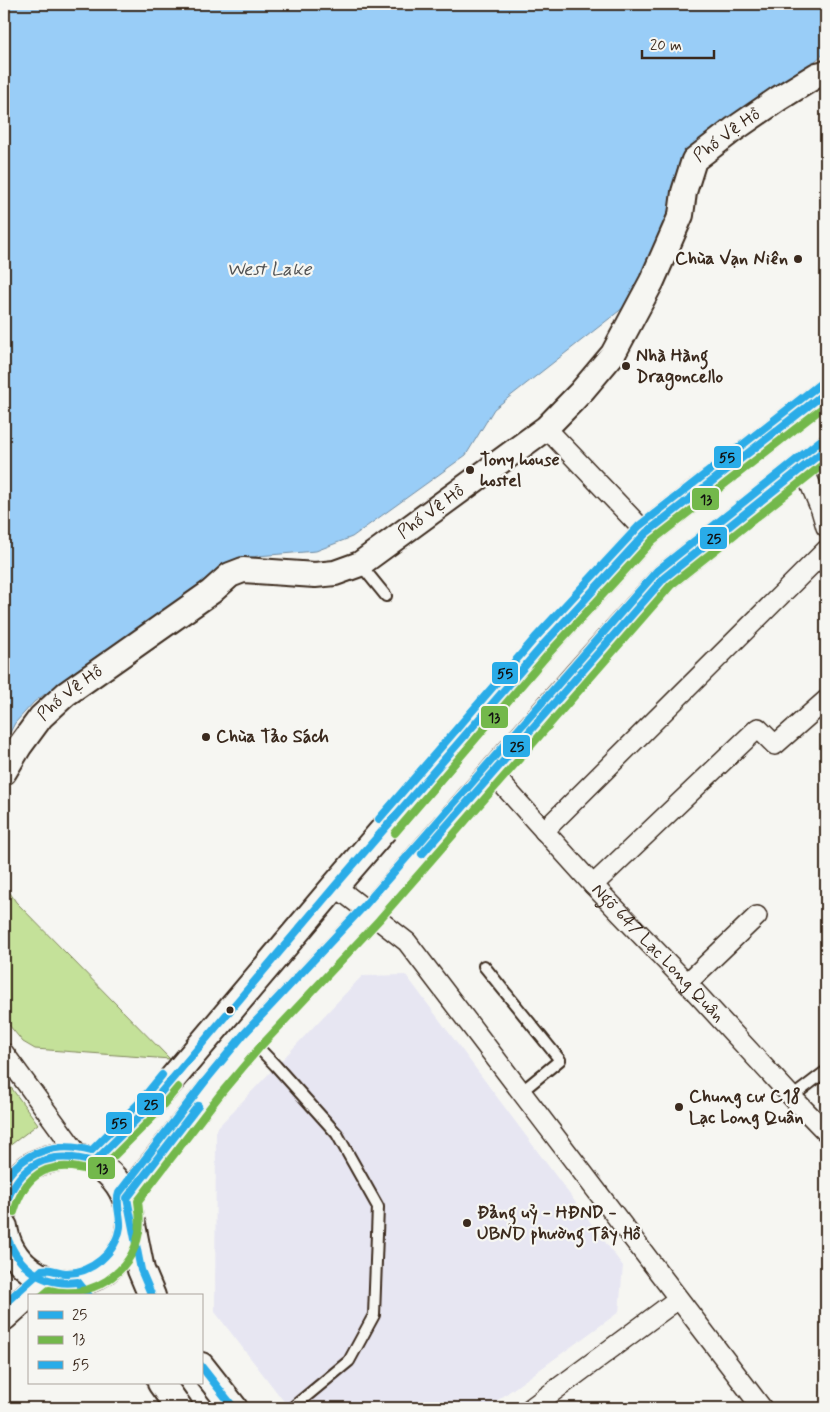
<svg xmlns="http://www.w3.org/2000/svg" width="830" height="1412" font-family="Mynerve,sans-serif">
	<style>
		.built { fill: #e7e6f2 }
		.green { fill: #c4e199; stroke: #80865c }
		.water { fill: #99cdf7; stroke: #738ca0 }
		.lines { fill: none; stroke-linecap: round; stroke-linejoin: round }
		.service-casing { stroke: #3b2a1e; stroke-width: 14 }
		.minor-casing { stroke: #3b2a1e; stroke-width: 22 }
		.tertiary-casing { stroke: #3b2a1e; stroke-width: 28 }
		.secondary-casing { stroke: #3b2a1e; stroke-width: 30 }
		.service { stroke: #f6f6f2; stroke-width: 10 }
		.minor { stroke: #f6f6f2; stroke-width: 19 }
		.tertiary { stroke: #f6f6f2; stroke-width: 24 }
		.secondary { stroke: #f6f6f2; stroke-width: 26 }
		.bus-1-casing { stroke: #f6f6f2; stroke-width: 11 }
		.bus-2-casing { stroke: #f6f6f2; stroke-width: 11 }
		.bus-3-casing { stroke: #f6f6f2; stroke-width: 11 }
		.bus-1 { stroke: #29ace8; stroke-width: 8 }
		.bus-2 { stroke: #73b84b; stroke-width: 8 }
		.bus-3 { stroke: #29ace8; stroke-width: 8 }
		.poi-dot { fill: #3b2a1e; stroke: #f6f6f2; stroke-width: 2 }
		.labels { text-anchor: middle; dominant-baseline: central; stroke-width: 4.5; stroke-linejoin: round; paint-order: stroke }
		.street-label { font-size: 18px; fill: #3b2a1e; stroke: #f6f6f2 }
		.poi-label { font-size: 18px; font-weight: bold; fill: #3b2a1e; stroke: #f6f6f2; text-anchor: start }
		.water-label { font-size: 19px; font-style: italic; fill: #525354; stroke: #f6f6f2 }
		.line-badge { stroke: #f6f6f2; stroke-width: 2 }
		.pale-badge-label { font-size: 14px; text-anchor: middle; font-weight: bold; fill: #111 }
	</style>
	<rect width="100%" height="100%" fill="#f6f6f2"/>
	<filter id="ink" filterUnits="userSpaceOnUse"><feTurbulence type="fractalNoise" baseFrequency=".02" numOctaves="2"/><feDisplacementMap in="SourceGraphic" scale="10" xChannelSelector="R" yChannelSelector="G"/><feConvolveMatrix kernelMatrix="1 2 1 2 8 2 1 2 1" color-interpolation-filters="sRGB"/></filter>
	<g filter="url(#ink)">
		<path class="built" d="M406,975L623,1266L619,1312L487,1408H289L215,1312L216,1129L362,976Z"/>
		<path class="green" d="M4,884L16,902L170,1059L35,1049L23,1042L4,1019Z
			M4,1078L38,1124L4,1150Z"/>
		<path class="water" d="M4,4H826V54H824L688,157L645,272L628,304L494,409L466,455L352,537L316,551L258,556L232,561L34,702L15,723L4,744Z"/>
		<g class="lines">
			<g class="service-casing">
				<path id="service" d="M360,564L386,596
					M484,966L560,1060L521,1092
					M252,1041L276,1066L337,1134L378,1207L374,1315L349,1361L292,1408
					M792,1097L826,1071"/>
			</g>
			<g class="minor-casing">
				<g id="minor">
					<path d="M546,428L646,533"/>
					<path d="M803,467L821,510L826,527"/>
					<path id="s1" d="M492,773L593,885L687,983L792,1097L826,1132"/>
					<path d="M544,831L826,550"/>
					<path d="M593,885L758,728L775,745L826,700"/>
					<path d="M335,886L407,942L762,1408"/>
					<path d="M687,983L757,916"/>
					<path d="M4,1053L80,1157"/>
					<path d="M531,1408L678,1299"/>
				</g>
			</g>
			<g class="tertiary-casing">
				<g id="tertiary">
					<path id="s2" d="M4,772L19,747L41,717L66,694L211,592L230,575L243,570L315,575L335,573L360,564L546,428L581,392L613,354L652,281L681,215L684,192L694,160L733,130L778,99L817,75L826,73"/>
				</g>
			</g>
			<g class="secondary-casing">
				<path id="secondary" d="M94,1162L146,1110L335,886L543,645L646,533L826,392
					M127,1198L214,1086L252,1040L371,913L577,676L664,578L826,449
					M4,1209C7,1200 10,1190 16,1181C33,1157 72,1149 98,1165C115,1176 125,1190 129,1210C135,1243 111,1277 78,1282C42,1288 9,1262 4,1227
					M132,1225L141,1270L152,1296
					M4,1317L46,1279
					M201,1366L234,1408
					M161,1383L179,1408"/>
			</g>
			<use href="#service" class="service"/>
			<use href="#minor" class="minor"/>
			<use href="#tertiary" class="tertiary"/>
			<use href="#secondary" class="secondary"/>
			<g class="bus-1-casing">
				<path id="bus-1" d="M422,854L664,578L826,449
					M4,1209C18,1163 48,1149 94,1162L146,1110L335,886L543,645L646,533L826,392
					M4,1227C13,1263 39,1287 78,1282L89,1296
					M152,1296L141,1270L127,1198L198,1106
					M201,1366L234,1408"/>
			</g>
			<g class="bus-2-casing">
				<path id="bus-2" d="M395,833L550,652L653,540L826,405
					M14,1212C23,1180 42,1162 78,1168C86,1169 93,1174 100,1170L153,1117L178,1087
					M42,1296L49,1290C90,1300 132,1274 139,1232C141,1221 139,1211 138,1201L222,1092L260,1047L379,920L671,585L826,462"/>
			</g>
			<g class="bus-3-casing">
				<path id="bus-3" d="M379,819L535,638L639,526L820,384
					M4,1182C22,1151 58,1141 91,1151L139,1103L162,1075
					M4,1304L42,1270C50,1268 57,1272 65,1273C91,1274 116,1253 120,1227C121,1216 115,1203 119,1193L206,1080L244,1034L364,906L657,571L820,441"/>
			</g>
			<use href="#bus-1" class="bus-1"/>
			<use href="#bus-2" class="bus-2"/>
			<use href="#bus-3" class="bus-3"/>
		</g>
	</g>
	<g class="poi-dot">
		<circle cx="798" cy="259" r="5"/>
		<circle cx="626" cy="366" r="5"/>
		<circle cx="470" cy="470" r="5"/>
		<circle cx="206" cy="737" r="5"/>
		<circle cx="230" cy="1010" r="4.5"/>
		<circle cx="679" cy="1107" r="5"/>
		<circle cx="467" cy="1223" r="5"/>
	</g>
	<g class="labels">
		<g class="street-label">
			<text stroke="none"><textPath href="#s2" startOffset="1019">Phố Vệ Hồ</textPath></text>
			<text stroke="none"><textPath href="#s2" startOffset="524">Phố Vệ Hồ</textPath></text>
			<text stroke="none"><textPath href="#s2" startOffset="104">Phố Vệ Hồ</textPath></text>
			<text stroke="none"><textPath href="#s1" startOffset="245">Ngõ 647 Lạc Long Quân</textPath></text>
		</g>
		<g class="poi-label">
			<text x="788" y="259" text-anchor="end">Chùa Vạn Niên</text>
			<text x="636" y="356">Nhà Hàng<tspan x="636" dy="21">Dragoncello</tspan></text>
			<text x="480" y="460">Tony house<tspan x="480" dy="21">hostel</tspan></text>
			<text x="216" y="737">Chùa Tảo Sách</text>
			<text x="689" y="1097">Chung cư C18<tspan x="689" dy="21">Lạc Long Quân</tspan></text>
			<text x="477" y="1213">Đảng uỷ - HĐND -<tspan x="477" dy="21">UBND phường Tây Hồ</tspan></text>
		</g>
		<g class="water-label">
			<text x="269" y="269">West Lake</text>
		</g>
	</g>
	<g class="line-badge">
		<rect x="713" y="445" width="29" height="24" rx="5" fill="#29ace8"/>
		<rect x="691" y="487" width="29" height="24" rx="5" fill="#73b84b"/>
		<rect x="699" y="526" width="29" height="24" rx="5" fill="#29ace8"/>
		<rect x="491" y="661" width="28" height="24" rx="5" fill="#29ace8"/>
		<rect x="480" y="705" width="29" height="24" rx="5" fill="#73b84b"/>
		<rect x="502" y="734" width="29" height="24" rx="5" fill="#29ace8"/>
		<rect x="136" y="1092" width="29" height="24" rx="5" fill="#29ace8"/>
		<rect x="105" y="1111" width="28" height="24" rx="5" fill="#29ace8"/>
		<rect x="87" y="1156" width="29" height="24" rx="5" fill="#73b84b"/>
	</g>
	<g class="pale-badge-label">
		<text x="727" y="462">55</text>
		<text x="706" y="504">13</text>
		<text x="714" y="543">25</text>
		<text x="505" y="678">55</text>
		<text x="494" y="722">13</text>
		<text x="517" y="751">25</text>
		<text x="151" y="1109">25</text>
		<text x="119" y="1128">55</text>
		<text x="102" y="1173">13</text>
	</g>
	<rect width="830" height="1412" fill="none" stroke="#f6f6f2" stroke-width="20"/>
	<rect x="10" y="10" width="810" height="1392" fill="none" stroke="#3b2a1e" stroke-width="2" filter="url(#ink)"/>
	<rect x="28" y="1294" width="175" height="90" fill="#f6f6f2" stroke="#aba49d"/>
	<rect x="38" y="1311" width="25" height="8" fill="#29ace8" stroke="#aba49d"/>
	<text x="72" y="1320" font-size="15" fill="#3b2a1e">25</text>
	<rect x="38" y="1336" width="25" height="8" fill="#73b84b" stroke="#aba49d"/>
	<text x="72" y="1344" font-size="15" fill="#3b2a1e">13</text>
	<rect x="38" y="1361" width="25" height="8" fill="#29ace8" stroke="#aba49d"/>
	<text x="72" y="1370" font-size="15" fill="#3b2a1e">55</text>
	<path d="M642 50v8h72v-8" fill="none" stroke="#3b2a1e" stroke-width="2.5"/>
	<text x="650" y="50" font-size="15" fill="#3b2a1e" stroke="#f6f6f2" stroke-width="4" paint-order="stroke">20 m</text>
</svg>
